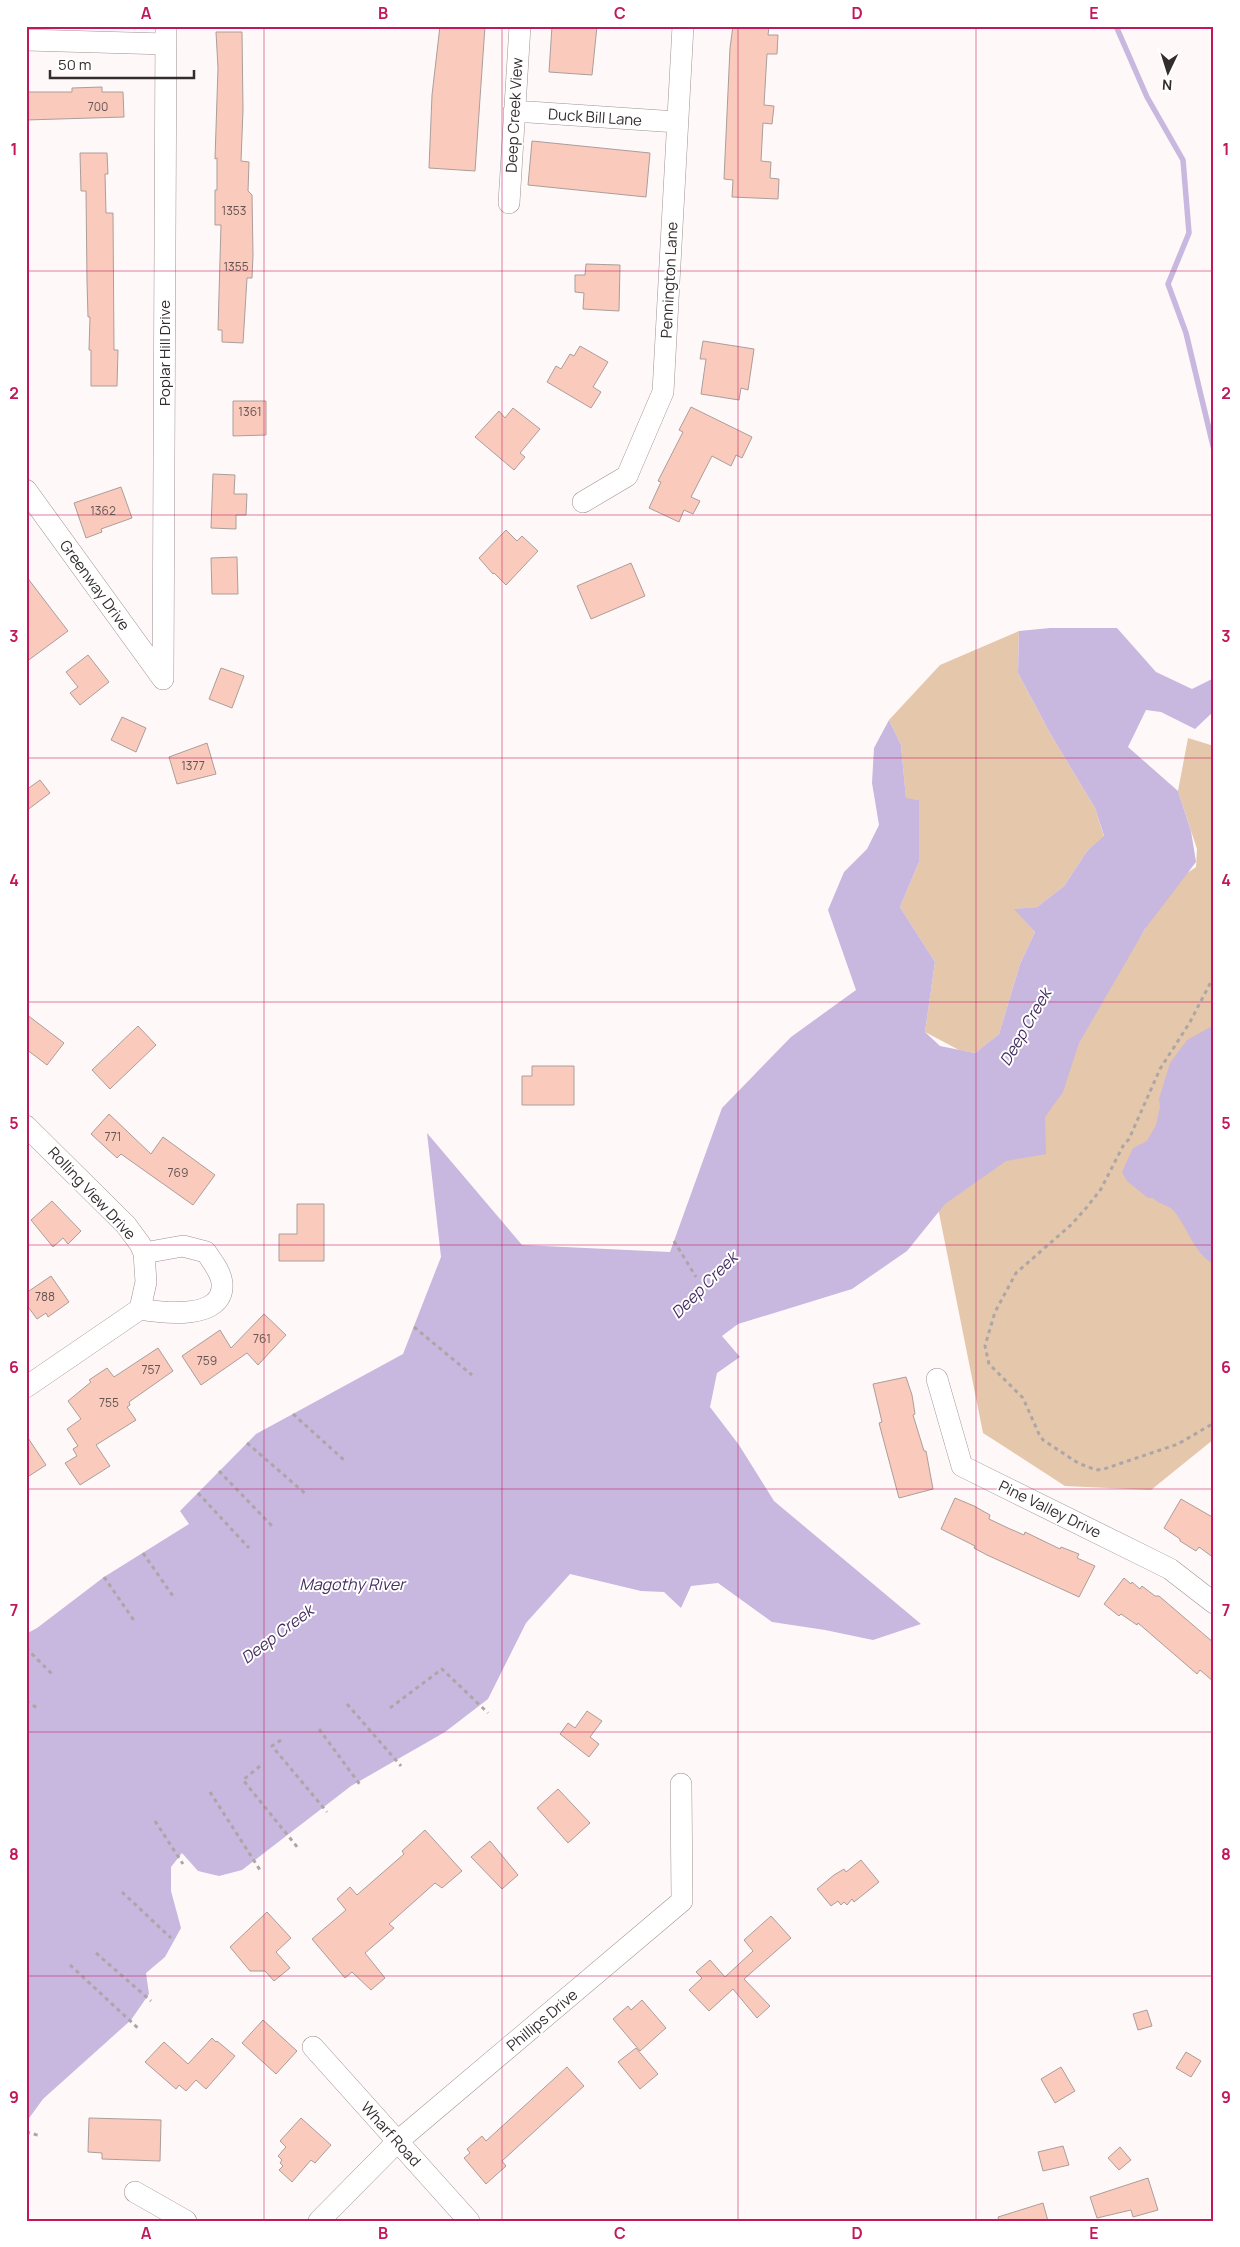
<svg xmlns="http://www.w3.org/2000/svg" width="1240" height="2247" font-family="Manrope,sans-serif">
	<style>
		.green { fill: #e5c7ab }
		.water { fill: #c8b7df }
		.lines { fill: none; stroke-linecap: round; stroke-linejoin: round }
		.stream { stroke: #c8b7df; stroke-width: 5.5 }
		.building { fill: #facabc; stroke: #ab9e9a }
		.minor-casing { stroke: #9f9193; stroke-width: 22 }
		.path { stroke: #aca6a7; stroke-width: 3; stroke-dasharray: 4 4; stroke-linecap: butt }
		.minor { stroke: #fff; stroke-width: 21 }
		.grid { fill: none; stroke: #c2185b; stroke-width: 1; stroke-opacity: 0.55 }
		.labels { text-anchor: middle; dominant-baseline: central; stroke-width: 4; stroke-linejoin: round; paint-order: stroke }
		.number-label { font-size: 12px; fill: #655452 }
		.street-label { font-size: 15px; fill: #332d2e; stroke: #fff }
		.water-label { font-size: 16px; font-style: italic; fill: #472e61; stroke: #fff }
		.neatline { fill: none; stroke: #c2185b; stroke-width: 2 }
		.grid-label { font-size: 16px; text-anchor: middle; font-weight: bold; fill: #c2185b }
	</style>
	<rect width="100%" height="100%" fill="#fff8f9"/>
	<path class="green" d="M1019,631L1018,673L1051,735L1095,808L1104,837L1087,851L1064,886L1037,907L1015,909L1035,932L1020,964L999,1034L975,1053L959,1050L925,1032L935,962L900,907L919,862V800L906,799L901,745L889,720L940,665Z
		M1188,738L1214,746V1439L1151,1490L1065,1486L983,1433L935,1193L1087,1023L1174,882L1196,867L1197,849L1178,791Z"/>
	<path class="water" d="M1050,628H1117L1156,672L1192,689L1214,678V711L1195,729L1161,712L1146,710L1128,747L1178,791L1191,831L1196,862L1145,929L1079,1043L1063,1092L1045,1117L1046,1154L1006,1161L945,1204L907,1251L852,1289L738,1324L722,1336L740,1357L717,1373L710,1407L739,1445L774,1501L921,1624L873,1640L825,1630L772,1622L718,1583L691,1586L681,1608L664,1592L641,1591L570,1574L526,1623L488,1699L445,1732L351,1786L242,1870L219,1876L198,1871L182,1853L171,1867V1891L181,1928L165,1957L146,1973L149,1994L131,2020L43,2099L27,2121L29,2147L26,2157V1634L37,1628L104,1577L189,1524L180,1511L256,1434L403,1354L441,1257L427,1133L522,1245L670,1252L722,1108L791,1037L856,990L828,910L844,872L867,849L879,825L872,783L874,748L889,720L901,745L906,798L919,800V862L900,907L935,962L925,1032L940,1046L975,1053L999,1034L1020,964L1035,932L1014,909L1037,907L1064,886L1087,851L1104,836L1095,808L1051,735L1018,673L1019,631Z
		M1214,1025V1264C1193,1253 1188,1227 1173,1210C1168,1205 1160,1205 1153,1198H1148L1127,1181L1122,1172L1133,1148L1147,1141L1156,1125L1160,1107L1159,1099L1170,1063L1187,1040Z"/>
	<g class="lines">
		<path class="stream" d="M1116,26L1147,97L1183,160L1189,233L1168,284L1186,333L1214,450"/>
	</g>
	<path class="building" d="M440,26H485L475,171L429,168L432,95Z
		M552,26H597L592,75L549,72Z
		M733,26H769L768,35H778L777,54H767L764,105L774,106L772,124L763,123L761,161L771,162L770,178L779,179L778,199L732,197L733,180L724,179L730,48Z
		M216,32H242L243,110L241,161L249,162L248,191L252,195L253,255L252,278H247L243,343L222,342V330H218L221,225H215V190H217V158L215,159L218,68Z
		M102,87V92H123L124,117L26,120V92H72V88Z
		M532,141L650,153L646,197L528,185Z
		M80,153H107L108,174H105L106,213H113L114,350H118L117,386H91V350H89L90,317H88L87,281L86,191H81Z
		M586,264L620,265L619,311L583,309L584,293L575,292V275H585Z
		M703,341L754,349L748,390L741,388L739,400L701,394L706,359H700Z
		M580,346L608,362L593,387L601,392L591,408L547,382L556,366L561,369L570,354L574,356Z
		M233,401H266V435L233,436Z
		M691,407L752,437L742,458L736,455L731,466L712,456L691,497L700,501L693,514L684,510L679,522L649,508L661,482L658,481L683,432L679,430Z
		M513,408L540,429L520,453L525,457L514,470L475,437L499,411L505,418Z
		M213,474L235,475L234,494H247L246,515H236V529L211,528Z
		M121,487L132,518L101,529L102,532L86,538L74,503Z
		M506,530L517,541L522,536L538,551L506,585L494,573L493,574L479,558Z
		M237,557L238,594H212L211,558Z
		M631,563L645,596L591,619L577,586Z
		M26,576L68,631L26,662Z
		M88,655L109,682L80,705L70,693L78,687L66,672Z
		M221,668L244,676L232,708L209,699Z
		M122,717L146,728L136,752L111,740Z
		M207,743L216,774L177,784L169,757Z
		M40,780L50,793L26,811V790Z
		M26,1014L64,1043L47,1065L26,1049Z
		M138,1026L156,1045L110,1089L92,1070Z
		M532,1066H574V1105H522V1076H532Z
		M109,1114L151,1154L163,1137L215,1175L193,1205L121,1154L117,1158L91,1134Z
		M52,1201L81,1231L68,1244L63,1238L53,1247L31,1220Z
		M297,1204H324V1261H279V1234H297Z
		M51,1276L69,1302L48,1317L46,1313L37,1319L26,1304V1293Z
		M264,1314L286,1335L258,1365L247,1353L201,1385L182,1356L220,1330L231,1348Z
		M158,1348L173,1371L129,1402L130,1405L127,1407L136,1420L96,1445L110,1466L80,1485L65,1463L77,1456L73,1449L78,1446L67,1429L81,1419L68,1401L91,1382L89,1380L107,1368L114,1377Z
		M906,1377L912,1395L915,1414L913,1415L924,1451H926L933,1489L899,1498L879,1423L882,1422L873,1384Z
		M26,1435L46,1465L26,1478Z
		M955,1498L974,1506L990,1515L989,1519L1008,1528L1024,1535L1025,1532L1060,1549L1061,1547L1079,1554L1077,1558L1095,1566L1079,1597L987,1555L974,1548L975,1546L941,1529Z
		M1181,1499L1214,1518V1558L1199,1547L1196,1551L1180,1541V1539L1164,1528Z
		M1124,1578L1131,1584L1132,1582L1140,1589L1142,1586L1155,1596H1159L1214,1643V1682L1200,1670L1197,1674L1138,1623L1137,1625L1121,1614L1119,1616L1104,1604Z
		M587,1711L602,1721L590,1737L599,1744L589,1757L560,1734L568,1723L575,1728Z
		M558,1789L590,1823L568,1843L537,1808Z
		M425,1830L462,1871L442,1888L435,1883L389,1924L394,1928L365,1953L385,1978L371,1990L352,1972L345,1978L312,1939L346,1910L337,1899L350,1887L357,1895L404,1854L402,1851Z
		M490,1841L518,1875L502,1889L471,1857Z
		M861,1860L879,1882L854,1902L852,1899L847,1905L844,1902L841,1905L838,1901L831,1906L817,1889L834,1875L844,1869L846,1872Z
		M267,1912L291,1938L276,1952L290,1968L274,1981L265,1971H250L230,1947Z
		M771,1916L791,1938L744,1979L770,2006L757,2018L733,1989L709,2011L689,1990L702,1978L696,1972L710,1960L725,1977L753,1951L744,1940Z
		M642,2000L666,2028L640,2051L613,2019L628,2006L631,2010Z
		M1147,2010L1152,2026L1138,2030L1133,2014Z
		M263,2020L297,2051L276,2074L242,2043Z
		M212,2038L216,2042L217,2041L235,2056L206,2089L196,2080L186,2091L179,2085L176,2089L145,2062L164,2042L188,2064Z
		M636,2048L658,2074L640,2089L618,2062Z
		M1186,2052L1201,2061L1191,2077L1176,2068Z
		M567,2067L584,2086L502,2161L506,2166L486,2184L464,2158L470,2153L467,2149L482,2136L486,2141Z
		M1061,2067L1075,2091L1055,2103L1041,2079Z
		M89,2118L161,2120L160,2161L102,2159V2153L88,2152Z
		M301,2118L331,2145L315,2163L311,2160L292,2182L279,2170L283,2166L280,2163L282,2160L278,2156L286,2147L280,2141Z
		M1063,2146L1069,2165L1043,2171L1038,2152Z
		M1120,2147L1131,2160L1119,2170L1108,2158Z
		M1148,2178L1158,2210L1133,2217L1131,2210L1097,2218L1090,2197Z
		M1043,2203L1048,2221H999L998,2217Z"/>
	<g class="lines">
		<g class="minor-casing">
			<path id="minor" d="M26,40L166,44
				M514,111L677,122
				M509,203L520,26
				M26,490L163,679
				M583,502L627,476L663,392L683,26
				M163,679L166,26
				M26,1126L126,1225L140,1244L144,1253L146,1282L140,1309L26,1387
				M140,1309C162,1313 225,1321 222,1283C221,1272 212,1261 206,1252L183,1246L144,1253
				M937,1379L962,1466L1152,1560L1170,1569L1214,1603
				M313,2047L469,2221
				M135,2192L186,2221
				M319,2221L398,2141L682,1901L681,1784"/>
		</g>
		<path class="path" d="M1214,786V803
			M1214,976L1190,1022L1160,1069L1129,1139L1123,1146L1101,1189L1087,1207L1072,1224L1016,1273L995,1312L985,1346L989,1364L1023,1398L1039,1434L1043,1440L1078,1463L1096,1470L1104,1469L1178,1444L1214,1423
			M674,1241L696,1277
			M414,1327L472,1375
			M293,1414L344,1460
			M247,1443L307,1495
			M219,1471L274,1528
			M198,1493L249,1548
			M143,1553L175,1599
			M104,1577L135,1622
			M26,1648L53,1675
			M26,1701L39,1709
			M347,1704L401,1766
			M390,1708L442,1669L488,1713
			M319,1729L361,1786
			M281,1740L272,1746L327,1812
			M260,1766L243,1780L298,1848
			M210,1792L260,1870
			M155,1821L183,1864
			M122,1892L171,1938
			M96,1953L151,2001
			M70,1965L140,2030
			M26,2132L41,2136"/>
		<use href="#minor" class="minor"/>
	</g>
	<path class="grid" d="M264,26V2221M502,26V2221M738,26V2221M976,26V2221M26,271H1214M26,515H1214M26,758H1214M26,1002H1214M26,1245H1214M26,1489H1214M26,1732H1214M26,1976H1214"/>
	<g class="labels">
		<g class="number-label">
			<text x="98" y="106">700</text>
			<text x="234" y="210">1353</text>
			<text x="236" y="266">1355</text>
			<text x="250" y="411">1361</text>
			<text x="103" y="510">1362</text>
			<text x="193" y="765">1377</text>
			<text x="113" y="1136">771</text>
			<text x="178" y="1172">769</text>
			<text x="45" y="1296">788</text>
			<text x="262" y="1338">761</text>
			<text x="207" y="1360">759</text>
			<text x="151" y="1369">757</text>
			<text x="109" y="1402">755</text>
		</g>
		<g class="street-label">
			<text transform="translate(514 115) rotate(-87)">Deep Creek View</text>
			<text transform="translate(595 117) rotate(4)">Duck Bill Lane</text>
			<text transform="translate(669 280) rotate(-87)">Pennington Lane</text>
			<text transform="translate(164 353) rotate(-90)">Poplar Hill Drive</text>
			<text transform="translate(95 585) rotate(54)">Greenway Drive</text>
			<text transform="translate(92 1193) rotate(47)">Rolling View Drive</text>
			<text transform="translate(1050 1509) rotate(26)">Pine Valley Drive</text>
			<text transform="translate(542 2020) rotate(-40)">Phillips Drive</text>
			<text transform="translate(391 2134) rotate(48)">Wharf Road</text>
		</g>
		<g class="water-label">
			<text transform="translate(1025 1027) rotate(-60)">Deep Creek</text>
			<text transform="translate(704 1285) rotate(-45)">Deep Creek</text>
			<text x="352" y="1584">Magothy River</text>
			<text transform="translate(277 1634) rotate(-37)">Deep Creek</text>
		</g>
	</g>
	<rect width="1240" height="2247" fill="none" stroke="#ffffff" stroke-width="55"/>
	<g transform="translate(1168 72) rotate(184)" stroke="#ffffff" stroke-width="4" paint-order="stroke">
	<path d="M0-4L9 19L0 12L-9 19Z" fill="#332d2e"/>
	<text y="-8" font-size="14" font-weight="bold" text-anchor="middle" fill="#332d2e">N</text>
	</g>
	<path d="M50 70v8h144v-8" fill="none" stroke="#332d2e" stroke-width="2.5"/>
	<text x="58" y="70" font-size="15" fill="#332d2e" stroke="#ffffff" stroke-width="4" paint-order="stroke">50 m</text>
	<rect x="28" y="28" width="1184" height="2192" class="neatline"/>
	<g class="grid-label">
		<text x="146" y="19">A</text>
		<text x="383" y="19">B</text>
		<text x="620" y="19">C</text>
		<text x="857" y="19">D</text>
		<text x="1094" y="19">E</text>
		<text x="14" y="155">1</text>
		<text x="1226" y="155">1</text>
		<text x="14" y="399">2</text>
		<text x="1226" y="399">2</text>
		<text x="14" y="642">3</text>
		<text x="1226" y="642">3</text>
		<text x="14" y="886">4</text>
		<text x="1226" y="886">4</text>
		<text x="14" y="1129">5</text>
		<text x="1226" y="1129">5</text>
		<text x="14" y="1373">6</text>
		<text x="1226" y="1373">6</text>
		<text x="14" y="1616">7</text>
		<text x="1226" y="1616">7</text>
		<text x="14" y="1860">8</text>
		<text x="1226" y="1860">8</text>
		<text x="14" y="2103">9</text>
		<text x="1226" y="2103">9</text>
		<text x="146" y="2239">A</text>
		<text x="383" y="2239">B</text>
		<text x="620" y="2239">C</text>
		<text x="857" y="2239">D</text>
		<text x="1094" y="2239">E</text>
	</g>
</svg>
